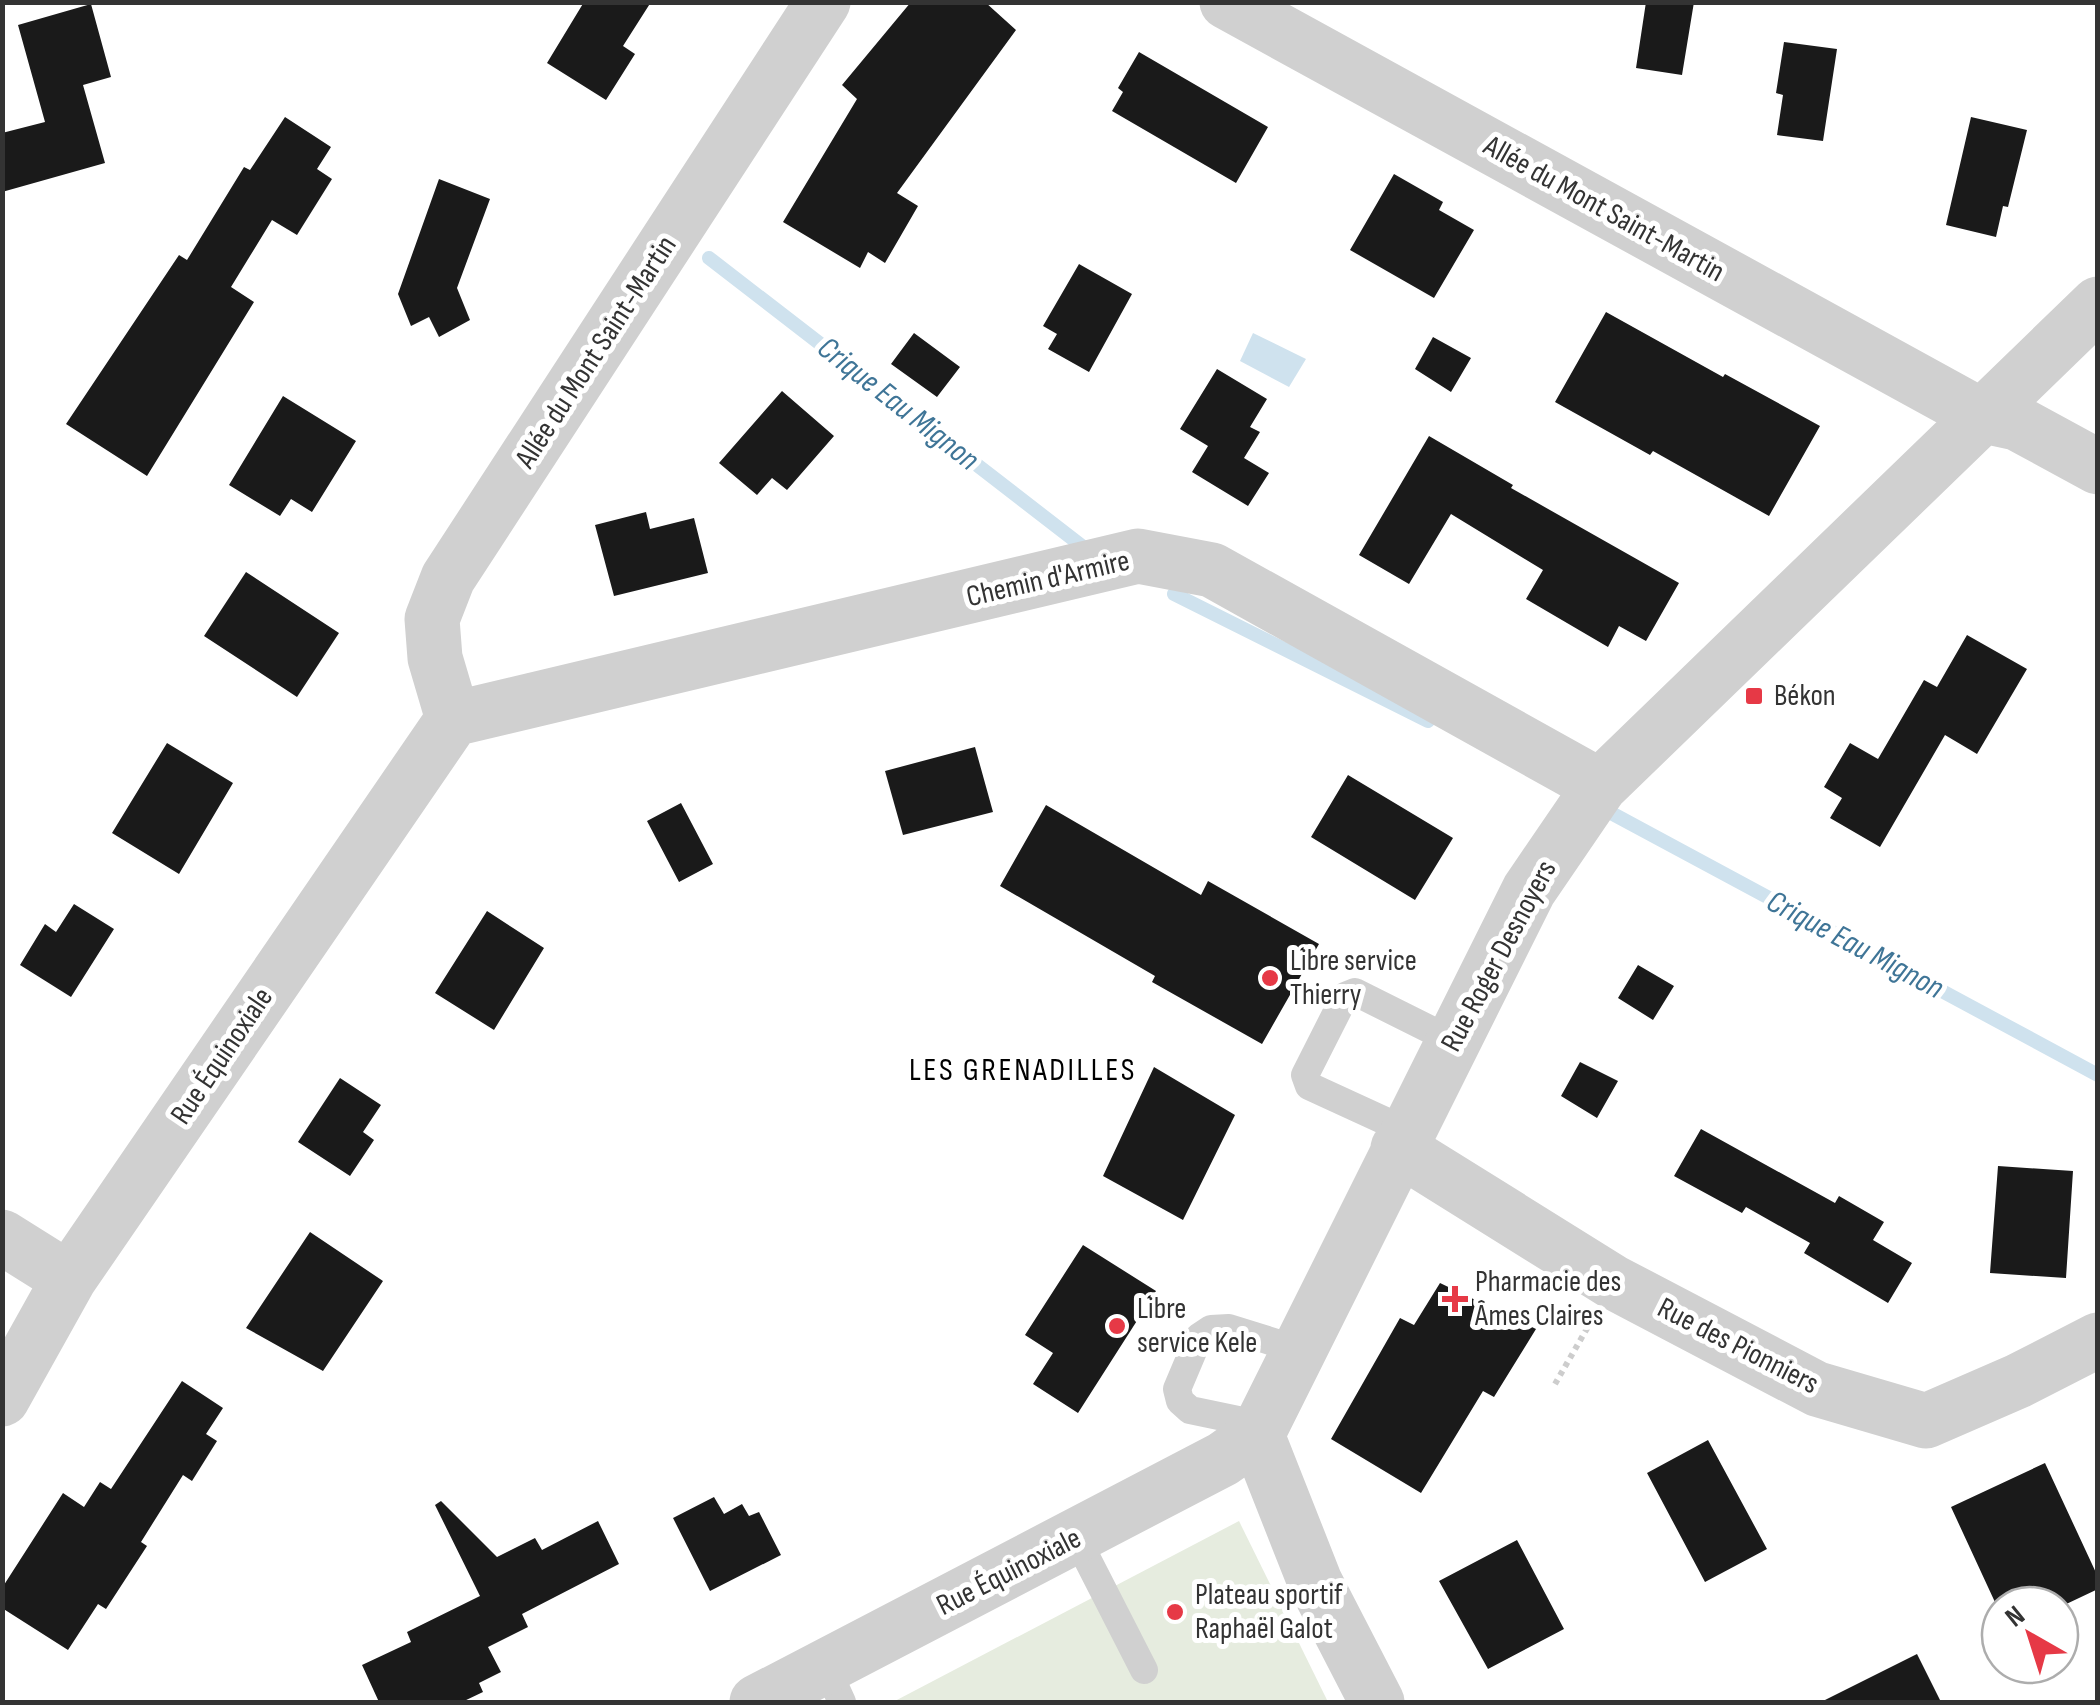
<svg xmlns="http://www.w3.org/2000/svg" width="2100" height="1705" font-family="'Sofia Sans Condensed',sans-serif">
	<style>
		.green { fill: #e6ecdf }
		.water { fill: #cfe2ee }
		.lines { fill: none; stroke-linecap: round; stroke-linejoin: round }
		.stream { stroke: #cfe2ee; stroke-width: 14 }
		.building { fill: #1a1a1a }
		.path { stroke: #cdcdcd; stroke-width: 6; stroke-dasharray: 5 5; stroke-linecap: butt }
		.service { stroke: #d0d0d0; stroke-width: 28 }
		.minor { stroke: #d0d0d0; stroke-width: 55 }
		.poi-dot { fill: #e63946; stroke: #fff; stroke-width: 4 }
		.labels { text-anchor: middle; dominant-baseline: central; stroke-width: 10; stroke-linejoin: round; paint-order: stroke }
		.street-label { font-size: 30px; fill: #333; stroke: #fff }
		.poi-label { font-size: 30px; fill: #333; stroke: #fff; text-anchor: start }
		.water-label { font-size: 32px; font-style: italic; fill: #3f7597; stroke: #fff }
		.neighbourhood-label { font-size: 32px; letter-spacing: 2.5px; fill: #000; stroke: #fff }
	</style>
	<rect width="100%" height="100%" fill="#fff"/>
	<path class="green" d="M1239,1521L1328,1702H893Z"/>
	<path class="water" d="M1253,333L1306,359L1289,387L1240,361Z"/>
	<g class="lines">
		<path class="stream" d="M709,258L1087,550
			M1174,594L1428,721
			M1613,814L2098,1075"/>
	</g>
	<path class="building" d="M584,2H651L623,46L635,54L606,100L547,63Z
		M911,2H985L1016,30L897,193L918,206L885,263L868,252L860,268L783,222L857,99L842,85Z
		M1646,2H1694L1682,75L1636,68Z
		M91,4L111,77L83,85L105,163L2,192V133L45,122L18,25Z
		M1784,42L1837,49L1823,141L1777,135L1783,95L1776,93Z
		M1139,52L1268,127L1236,183L1112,111L1123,92L1118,88Z
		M285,117L331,147L317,169L332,179L297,235L272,220L231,287L254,302L147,476L66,424L179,255L187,260L244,167L250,170Z
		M1971,117L2027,130L2008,207L2003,206L1996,237L1946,225Z
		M1394,174L1443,202L1439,210L1474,230L1434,298L1350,250Z
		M439,179L490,199L457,288L470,320L439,337L429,317L411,326L398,294Z
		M1079,264L1132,294L1089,372L1048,349L1057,334L1043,326Z
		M1606,312L1723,377L1725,374L1820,426L1769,516L1653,451L1650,455L1555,402Z
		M914,333L960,367L937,397L891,364Z
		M1433,337L1471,358L1451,392L1415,369Z
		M1217,369L1267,399L1250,427L1260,432L1244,458L1269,473L1248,506L1192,472L1208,446L1180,429Z
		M782,391L834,436L787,490L772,478L757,495L719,463Z
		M283,396L356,441L312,512L291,499L280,516L229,485Z
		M1429,436L1513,485L1511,488L1679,583L1646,641L1619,626L1608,647L1526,599L1543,570L1451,514L1409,584L1359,555Z
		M646,512L650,529L694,518L708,573L614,596L595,525Z
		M246,572L339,633L297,697L204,636Z
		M1967,635L2027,669L1977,754L1945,735L1880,847L1830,818L1842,798L1824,787L1850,743L1878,759L1924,680L1937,687Z
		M167,743L233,783L179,874L112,833Z
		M975,747L993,812L903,835L885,771Z
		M1348,775L1453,838L1415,900L1311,837Z
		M681,803L713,864L679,882L647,821Z
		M1046,805L1201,895L1208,881L1319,944L1262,1044L1152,982L1155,976L1000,886Z
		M74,904L114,929L71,997L20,965L45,924L56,932Z
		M487,911L544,948L494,1030L435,993Z
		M1638,965L1674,986L1653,1020L1618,998Z
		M1580,1062L1618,1081L1597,1118L1561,1096Z
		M1154,1067L1235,1115L1183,1220L1103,1176Z
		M340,1078L381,1105L363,1132L374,1140L350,1176L298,1142Z
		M1701,1129L1835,1203L1839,1196L1884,1222L1873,1240L1912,1263L1888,1303L1804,1253L1810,1243L1746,1207L1742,1213L1674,1176Z
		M1998,1166L2073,1171L2066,1278L1990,1273Z
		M310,1232L383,1281L323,1371L246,1328Z
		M1083,1245L1156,1291L1078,1413L1033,1384L1053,1353L1025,1335Z
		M1440,1283L1536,1329L1494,1397L1483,1391L1421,1493L1331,1439L1400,1318L1414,1325Z
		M182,1381L223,1408L206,1434L217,1441L192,1481L183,1475L141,1542L147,1546L106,1609L98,1604L68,1650L2,1608V1588L63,1493L84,1507L100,1482L111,1489Z
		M1708,1440L1767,1549L1705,1582L1647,1473Z
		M2045,1463L2098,1577V1589L2060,1607L2000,1605V1613L1951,1507Z
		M714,1497L724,1514L742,1504L749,1516L759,1512L781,1555L710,1591L673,1518Z
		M441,1501L497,1557L535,1538L542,1550L598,1521L619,1564L522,1614L528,1627L488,1647L501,1672L479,1683L483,1692L462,1702H379L362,1665L411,1642L407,1632L480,1596L435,1505Z
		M1517,1540L1564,1629L1488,1669L1439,1581Z
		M1917,1654L1941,1702H1821Z"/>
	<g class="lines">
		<path class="path" d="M1555,1384L1589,1325"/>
		<path class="service" d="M1407,1131L1309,1086L1305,1075L1345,996L1355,992L1453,1041
			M1262,1425L1190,1410L1180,1401L1177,1389L1199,1337L1211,1329L1229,1328L1299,1350
			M1076,1537L1144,1670
			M826,1667L842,1702"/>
		<path class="minor" d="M1227,2L1980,415L2017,423L2098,467
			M453,719L1138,556L1212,570L1600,786
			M453,719L435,658L432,619L448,578L823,2
			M1398,1148L1613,1282L1817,1389L1926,1421L2018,1381L2098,1340
			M2,1237L69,1279
			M2,1399L69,1279L453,719
			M757,1702L1223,1459L1257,1435
			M1377,1702L1315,1582L1257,1435L1529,890L1600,786L2098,304"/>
	</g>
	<g class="poi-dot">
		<rect x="1744" y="686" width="20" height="20" rx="5"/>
		<circle cx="1270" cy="978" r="10"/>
		<path d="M1450 1284h10v10h10v10h-10v10h-10v-10h-10v-10h10z"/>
		<circle cx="1117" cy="1326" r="10"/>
		<circle cx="1175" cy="1612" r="10"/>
	</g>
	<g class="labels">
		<g class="street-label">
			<text transform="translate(1604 209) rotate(29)">Allée du Mont Saint-Martin</text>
			<text transform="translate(596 352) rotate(-57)">Allée du Mont Saint-Martin</text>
			<text transform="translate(1048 579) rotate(-13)">Chemin d'Armire</text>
			<text transform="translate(1499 956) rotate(-62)">Rue Roger Desnoyers</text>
			<text transform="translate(222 1056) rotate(-56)">Rue Équinoxiale</text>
			<text transform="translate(1738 1346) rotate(27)">Rue des Pionniers</text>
			<text transform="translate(1009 1572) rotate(-27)">Rue Équinoxiale</text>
		</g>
		<g class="poi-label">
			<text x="1774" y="696">Békon</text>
			<text x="1290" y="961">Libre service<tspan x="1290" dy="34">Thierry</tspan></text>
			<text x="1475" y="1282">Pharmacie des<tspan x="1475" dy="34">Âmes Claires</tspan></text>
			<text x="1137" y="1309">Libre<tspan x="1137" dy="34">service Kele</tspan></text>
			<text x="1195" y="1595">Plateau sportif<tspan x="1195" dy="34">Raphaël Galot</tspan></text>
		</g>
		<g class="water-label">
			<text transform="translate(898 404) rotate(38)">Crique Eau Mignon</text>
			<text transform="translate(1855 945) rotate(28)">Crique Eau Mignon</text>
		</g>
		<g class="neighbourhood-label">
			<text x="1023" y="1070">LES GRENADILLES</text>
		</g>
	</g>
	<rect width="2100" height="1705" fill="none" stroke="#333333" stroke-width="10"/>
	<g transform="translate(2030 1635) rotate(321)"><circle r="48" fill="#ffffff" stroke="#adadad" stroke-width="2.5"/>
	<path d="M0-8L18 38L0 25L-18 38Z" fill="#e63946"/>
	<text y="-15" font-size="28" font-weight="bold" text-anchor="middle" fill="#333333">N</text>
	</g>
</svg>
